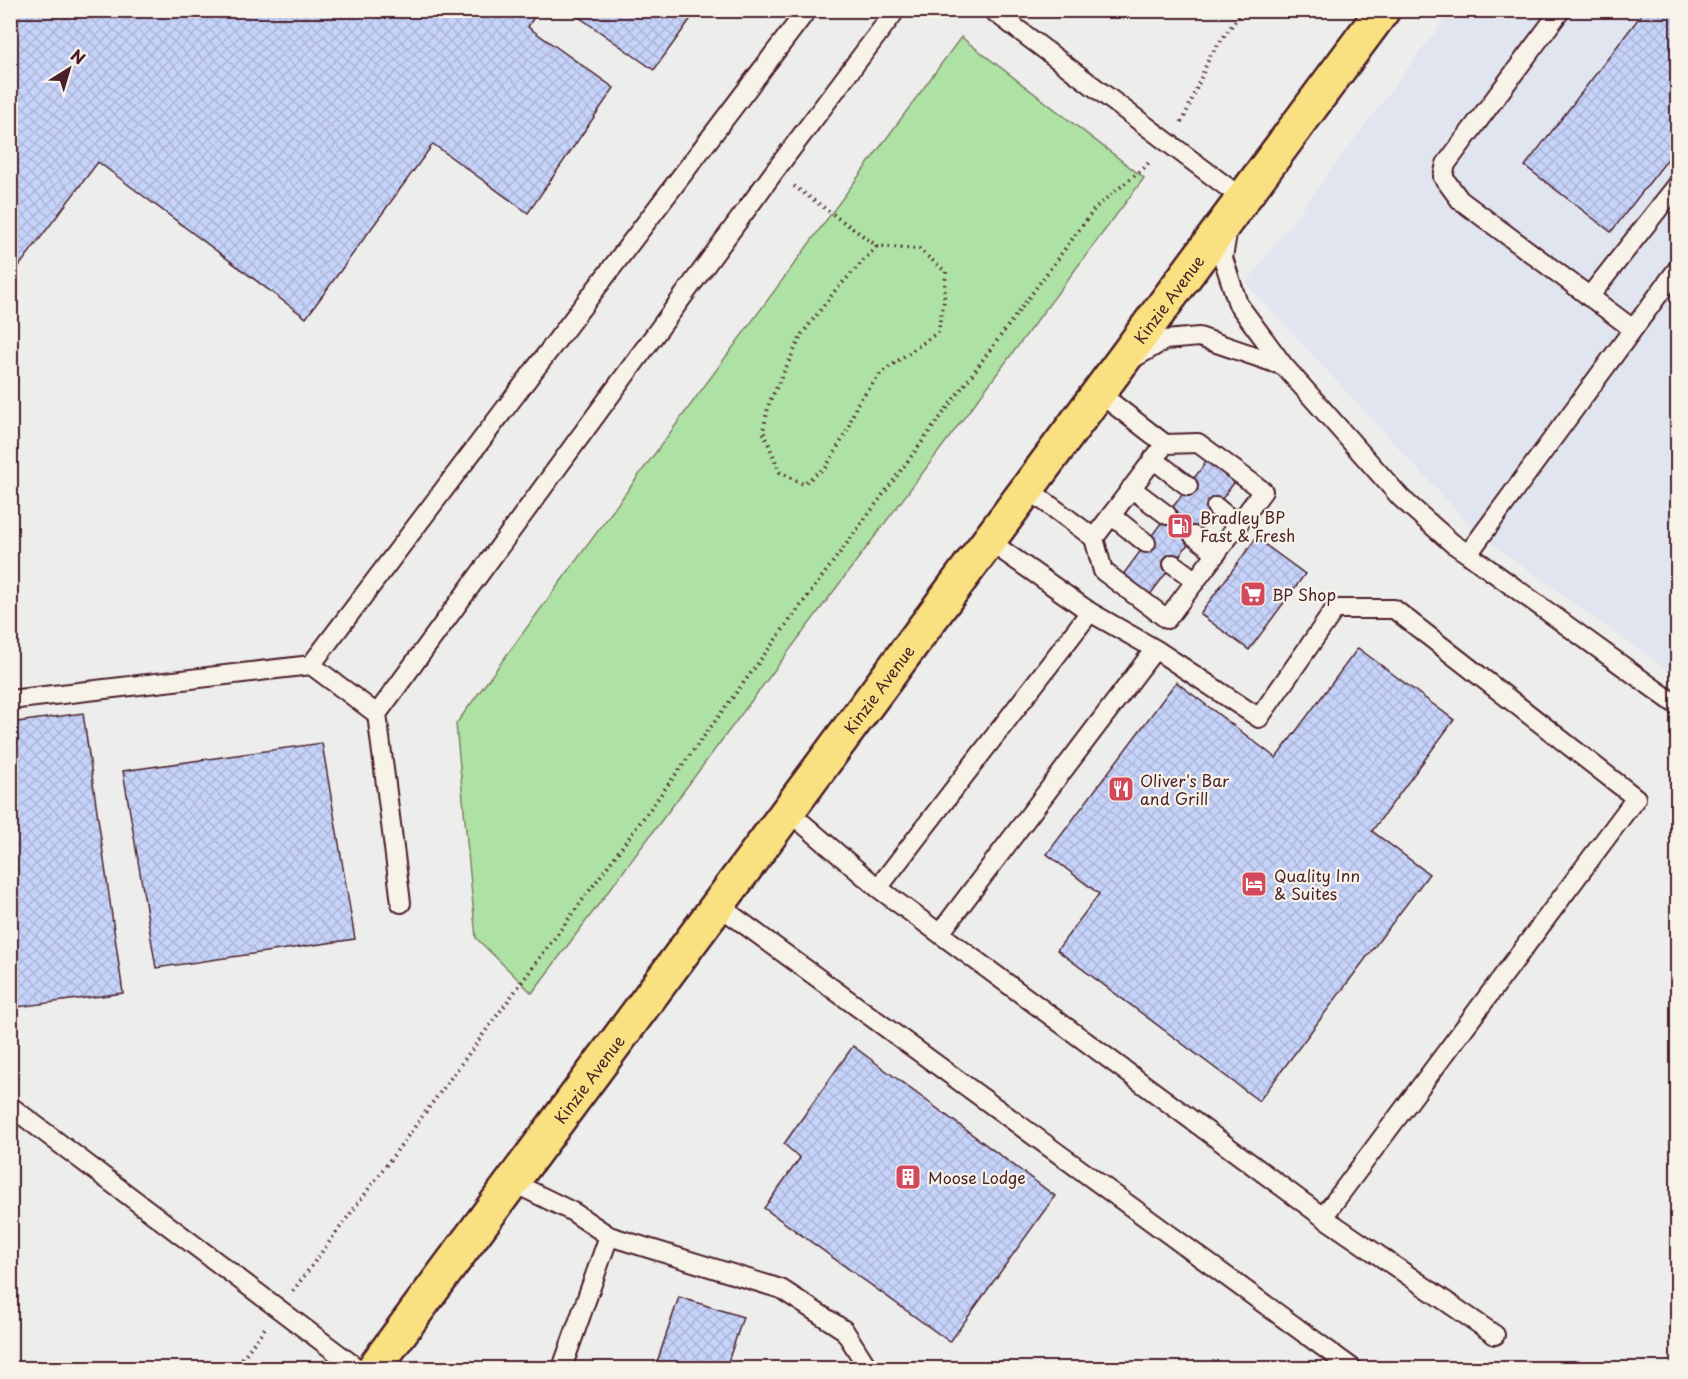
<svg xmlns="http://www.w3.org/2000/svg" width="1688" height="1379" font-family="'Playpen Sans',sans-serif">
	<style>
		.built { fill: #e1e5f0 }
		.park { fill: #aee2a4; stroke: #7c8068; stroke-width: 1.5 }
		.building { fill: url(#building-cross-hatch); stroke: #4a1f2b; stroke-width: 1.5 }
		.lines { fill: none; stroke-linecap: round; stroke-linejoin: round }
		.lane-casing { stroke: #4a1f2b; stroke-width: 22 }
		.primary-casing { stroke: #4a1f2b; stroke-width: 38 }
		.path { stroke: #4a1f2b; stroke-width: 4; stroke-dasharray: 1.5 4.5; stroke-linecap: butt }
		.lane { stroke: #f7f3e8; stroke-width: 18 }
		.primary { stroke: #f9e181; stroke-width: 33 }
		.labels { text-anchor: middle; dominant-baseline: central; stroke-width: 4.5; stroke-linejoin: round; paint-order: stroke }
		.street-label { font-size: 16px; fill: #4a1f2b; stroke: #f7f3e8 }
		.poi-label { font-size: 16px; fill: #4a1f2b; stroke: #f7f3e8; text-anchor: start }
	</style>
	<defs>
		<pattern id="building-cross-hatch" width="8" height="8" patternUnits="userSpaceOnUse" patternTransform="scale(1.5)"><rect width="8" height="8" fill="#c6d3fa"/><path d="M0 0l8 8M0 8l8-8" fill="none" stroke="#acb5d6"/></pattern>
	</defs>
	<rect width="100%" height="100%" fill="#ededec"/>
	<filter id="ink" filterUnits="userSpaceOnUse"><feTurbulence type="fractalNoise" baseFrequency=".0167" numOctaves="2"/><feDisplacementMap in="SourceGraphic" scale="12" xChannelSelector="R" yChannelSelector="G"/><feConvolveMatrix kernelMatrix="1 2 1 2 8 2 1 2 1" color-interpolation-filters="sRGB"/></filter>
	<g filter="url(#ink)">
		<path class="built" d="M1451,11H1677V677L1478,534L1246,283Z"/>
		<path class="park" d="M961,37L1144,178L532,993L476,938L456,724Z"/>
		<path class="building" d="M10,10H538L528,27L614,88L528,213L433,144L306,318L98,162L10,278Z
			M569,10H697L654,70Z
			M1645,10H1678V146L1611,232L1525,166Z
			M1209,458L1237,479L1149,596L1122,576Z
			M1256,538L1305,574L1249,650L1200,614Z
			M1358,648L1454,720L1372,831L1429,874L1259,1101L1057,950L1099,894L1047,854L1176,682L1276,758Z
			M83,713L123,993L10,1008V723Z
			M322,743L355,939L156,968L123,771Z
			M853,1046L1055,1196L950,1342L764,1208L800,1158L784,1144Z
			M679,1297L743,1317L726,1368H655Z"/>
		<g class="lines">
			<g class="lane-casing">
				<path id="lane" d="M992,10L1243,199
					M1561,10L1446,164L1443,177L1460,200L1633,329
					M1228,227L1223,258L1238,304L1284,366L1401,498L1452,543L1468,554L1678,268
					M1589,297L1678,184
					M1134,358L1165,340L1199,337L1284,366
					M1153,459L1188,486
					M1131,488L1167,515
					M1028,489L1094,538L1165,444L1099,393
					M1216,507L1238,525
					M1111,515L1146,543
					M1194,536L1217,553
					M1094,538L1103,571L1167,619L1263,491L1198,443L1165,444
					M989,541L1090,612L1155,649L1259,718L1335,609H1394L1636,798L1323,1217
					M1468,554L1678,706
					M1173,564L1196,581
					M311,665L807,10
					M10,700L311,665L377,714L401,903
					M377,714L774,172L896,10
					M788,811L878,888L1323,1217L1495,1335
					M878,888L1090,612
					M718,905L1352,1368
					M940,933L1155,649
					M10,1106L357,1368
					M512,1182L573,1212L609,1236L781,1289L844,1330L868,1368
					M562,1368L609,1236"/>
			</g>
			<g class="primary-casing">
				<g id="primary">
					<path id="s1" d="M374,1368L1383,10"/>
				</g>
			</g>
			<path class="path" d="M1181,122L1185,116L1210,56L1243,10
				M794,186L877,246L919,249L946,272L944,300L938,332L881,373L857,404L846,433L826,467L803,484L780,472L763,431L769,403L802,334L835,291L877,246
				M293,1291L1096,207L1144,168L1150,161
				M235,1368L265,1328"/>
			<use href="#lane" class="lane"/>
			<use href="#primary" class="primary"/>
		</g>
	</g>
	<defs>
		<g id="fuel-square" transform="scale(1.35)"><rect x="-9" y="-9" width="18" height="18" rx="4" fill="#d1495b" stroke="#f7f3e8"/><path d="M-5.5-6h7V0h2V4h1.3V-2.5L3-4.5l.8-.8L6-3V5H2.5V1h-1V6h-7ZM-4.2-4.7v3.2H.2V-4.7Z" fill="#fff"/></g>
		<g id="supermarket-square" transform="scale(1.35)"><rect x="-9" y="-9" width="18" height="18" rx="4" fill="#d1495b" stroke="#f7f3e8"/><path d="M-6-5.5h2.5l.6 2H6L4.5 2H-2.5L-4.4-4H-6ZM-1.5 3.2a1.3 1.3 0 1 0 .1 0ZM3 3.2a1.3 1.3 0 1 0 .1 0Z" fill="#fff"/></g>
		<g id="restaurant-square" transform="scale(1.35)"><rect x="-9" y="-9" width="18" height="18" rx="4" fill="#d1495b" stroke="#f7f3e8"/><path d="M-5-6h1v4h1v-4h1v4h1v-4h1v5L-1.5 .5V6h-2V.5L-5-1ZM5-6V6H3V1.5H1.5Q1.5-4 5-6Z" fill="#fff"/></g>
		<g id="hotel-square" transform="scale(1.35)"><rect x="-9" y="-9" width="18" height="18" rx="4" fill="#d1495b" stroke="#f7f3e8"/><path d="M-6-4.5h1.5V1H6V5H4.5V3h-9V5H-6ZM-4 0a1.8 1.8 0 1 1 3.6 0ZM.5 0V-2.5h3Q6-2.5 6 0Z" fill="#fff"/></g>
		<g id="building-square" transform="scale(1.35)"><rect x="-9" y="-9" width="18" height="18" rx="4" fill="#d1495b" stroke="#f7f3e8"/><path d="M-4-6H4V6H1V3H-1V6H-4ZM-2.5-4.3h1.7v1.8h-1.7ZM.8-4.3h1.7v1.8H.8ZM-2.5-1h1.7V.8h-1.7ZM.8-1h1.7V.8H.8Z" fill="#fff"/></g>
	</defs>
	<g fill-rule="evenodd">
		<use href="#fuel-square" x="1180" y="526"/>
		<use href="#supermarket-square" x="1253" y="594"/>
		<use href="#restaurant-square" x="1121" y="789"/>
		<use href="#hotel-square" x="1254" y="884"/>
		<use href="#building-square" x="908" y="1177"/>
	</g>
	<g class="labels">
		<g class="street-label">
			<text stroke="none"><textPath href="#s1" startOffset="1332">Kinzie Avenue</textPath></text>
			<text stroke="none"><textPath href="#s1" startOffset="846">Kinzie Avenue</textPath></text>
			<text stroke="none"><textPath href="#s1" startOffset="360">Kinzie Avenue</textPath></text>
		</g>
		<g class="poi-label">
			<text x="1200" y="517">Bradley BP<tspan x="1200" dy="18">Fast &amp; Fresh</tspan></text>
			<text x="1272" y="594">BP Shop</text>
			<text x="1140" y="780">Oliver's Bar<tspan x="1140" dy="18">and Grill</tspan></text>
			<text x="1274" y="875">Quality Inn<tspan x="1274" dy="18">&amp; Suites</tspan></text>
			<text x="928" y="1177">Moose Lodge</text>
		</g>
	</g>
	<rect width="1688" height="1379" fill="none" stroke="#f7f3e8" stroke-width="36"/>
	<rect x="18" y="18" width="1652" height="1343" fill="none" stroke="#4a1f2b" stroke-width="2" filter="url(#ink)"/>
	<g transform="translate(69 69) rotate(37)" stroke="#f7f3e8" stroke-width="4.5" paint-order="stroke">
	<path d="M0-4.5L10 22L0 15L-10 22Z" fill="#4a1f2b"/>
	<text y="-9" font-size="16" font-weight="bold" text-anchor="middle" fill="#4a1f2b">N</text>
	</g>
</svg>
